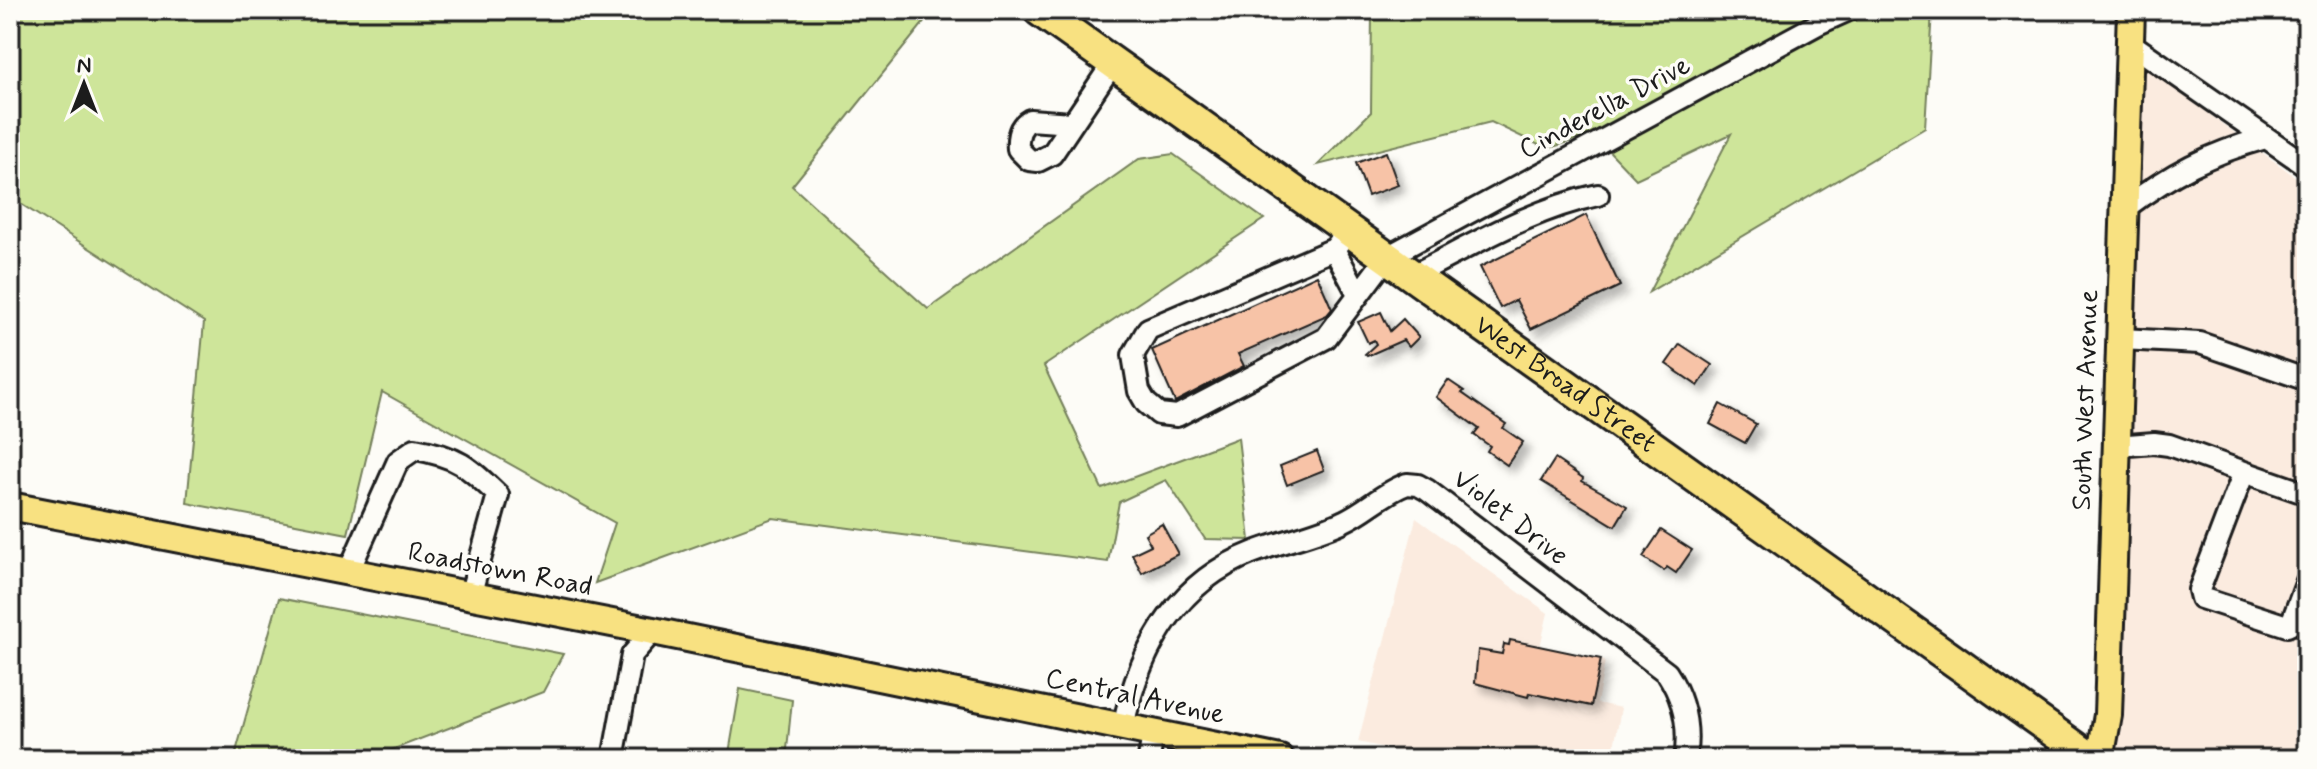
<svg xmlns="http://www.w3.org/2000/svg" width="2317" height="769" font-family="Mynerve,sans-serif">
	<style>
		.built { fill: #fbebdf }
		.green { fill: #cee59a; stroke: #75805b; stroke-width: 2 }
		.building { fill: #f7c3a7; stroke: #1c1c1c; stroke-width: 2; filter: url(#shadow) }
		.lines { fill: none; stroke-linecap: round; stroke-linejoin: round }
		.minor-casing { stroke: #1c1c1c; stroke-width: 26 }
		.major-casing { stroke: #1c1c1c; stroke-width: 32 }
		.highway-casing { stroke: #1c1c1c; stroke-width: 36 }
		.minor { stroke: #fdfcf7; stroke-width: 20 }
		.major { stroke: #f8e181; stroke-width: 26 }
		.highway { stroke: #f8e181; stroke-width: 30 }
		.labels { text-anchor: middle; dominant-baseline: central; stroke-width: 7; stroke-linejoin: round; paint-order: stroke }
		.street-label { font-size: 28px; fill: #1c1c1c; stroke: #fdfcf7 }
	</style>
	<defs>
		<filter id="shadow"><feDropShadow dx="7" dy="7" stdDeviation="4" flood-color="#0004"/></filter>
	</defs>
	<rect width="100%" height="100%" fill="#fdfcf7"/>
	<filter id="ink" filterUnits="userSpaceOnUse"><feTurbulence type="fractalNoise" baseFrequency=".0125" numOctaves="2"/><feDisplacementMap in="SourceGraphic" scale="16" xChannelSelector="R" yChannelSelector="G"/><feConvolveMatrix kernelMatrix="1 2 1 2 8 2 1 2 1" color-interpolation-filters="sRGB"/></filter>
	<g filter="url(#ink)">
		<path class="built" d="M2130,43L2213,117L2307,185V759H2100Z
			M1416,518L1548,613L1540,647L1605,661L1597,703L1621,708L1612,759H1436L1358,742Z"/>
		<path class="green" d="M10,10H934L792,186L928,309L1139,159L1173,154L1264,219L1044,366L1102,489L1238,438L1250,540L1205,539L1166,480L1119,502L1108,562L773,518L595,583L615,523L382,392L348,534L187,503L204,322L10,197Z
			M1372,10H1932L1925,128L1649,292L1731,134L1636,179L1593,134L1547,149L1491,122L1318,165L1371,112Z
			M279,598L563,654L543,692L368,759H234Z
			M740,689L792,700L786,759H728Z"/>
		<path class="building" d="M1386,152L1398,185L1368,196L1356,163Z
			M1586,215L1620,286L1531,329L1516,300L1500,308L1480,267Z
			M1317,275L1332,309L1327,315L1238,354L1244,366L1175,402L1152,350Z
			M1381,312L1390,331L1403,319L1419,337L1409,347L1403,340L1367,356L1365,354L1376,344L1374,340L1368,343L1358,322Z
			M1680,344L1712,365L1698,386L1666,364Z
			M1448,380L1464,391L1462,393L1506,424L1503,428L1523,442L1507,465L1487,451L1490,446L1474,435L1479,429L1436,397Z
			M1720,404L1756,424L1745,443L1710,424Z
			M1317,451L1324,470L1287,485L1280,466Z
			M1555,459L1583,478L1582,481L1627,506L1615,526L1541,481Z
			M1162,524L1178,554L1142,573L1132,554L1151,545L1145,534Z
			M1661,530L1692,550L1676,573L1667,567L1664,571L1643,557Z
			M1510,640L1601,659L1591,706L1529,693L1528,697L1475,683L1478,650L1502,654L1504,644L1509,645Z"/>
		<g class="lines">
			<g class="minor-casing">
				<path id="minor" d="M2130,43L2307,166
					M1071,123L1030,120C1019,126 1017,137 1018,149L1029,160L1038,161L1052,154L1113,63
					M2125,208C2172,173 2208,154 2265,138
					M1349,230L1334,249L1148,329L1133,355L1139,391L1146,403L1159,414L1177,416L1326,338L1387,257L1818,24L1849,10
					M1334,249L1358,294
					M1413,275C1473,245 1532,209 1598,195
					M2120,339L2200,343L2307,380
					M2116,446L2154,443L2169,445L2244,472L2199,590L2201,598L2287,626L2291,624L2307,581
					M2244,472L2307,494
					M348,573L398,461L415,449C457,456 469,467 498,495L470,596
					M1123,727C1139,650 1175,583 1252,553C1282,541 1315,535 1344,521C1366,511 1384,492 1407,484L1418,485L1427,490L1667,673C1684,699 1690,728 1685,759
					M613,759L632,655L653,631
					M1149,759L1153,733"/>
			</g>
			<g class="major-casing">
				<path id="major" d="M10,506L653,631L1280,759
					M2100,759L2108,715L2131,10"/>
			</g>
			<g class="highway-casing">
				<g id="highway">
					<path id="s1" d="M1039,10L2092,759"/>
				</g>
			</g>
			<use href="#minor" class="minor"/>
			<use href="#major" class="major"/>
			<use href="#highway" class="highway"/>
		</g>
	</g>
	<g class="labels">
		<g class="street-label">
			<text transform="translate(1605 108) rotate(-28)">Cinderella Drive</text>
			<text stroke="none"><textPath href="#s1" startOffset="646">West Broad Street</textPath></text>
			<text transform="translate(2086 400) rotate(-88)">South West Avenue</text>
			<text transform="translate(1510 518) rotate(38)">Violet Drive</text>
			<text transform="translate(500 570) rotate(11)">Roadstown Road</text>
			<text transform="translate(1135 697) rotate(12)">Central Avenue</text>
		</g>
	</g>
	<rect width="2317" height="769" fill="none" stroke="#fdfcf7" stroke-width="40"/>
	<rect x="20" y="20" width="2277" height="729" fill="none" stroke="#1c1c1c" stroke-width="3" filter="url(#ink)"/>
	<g transform="translate(84 84)" stroke="#fdfcf7" stroke-width="6" paint-order="stroke">
	<path d="M0-6L14 30L0 20L-14 30Z" fill="#1c1c1c"/>
	<text y="-12" font-size="22" font-weight="bold" text-anchor="middle" fill="#1c1c1c">N</text>
	</g>
</svg>
